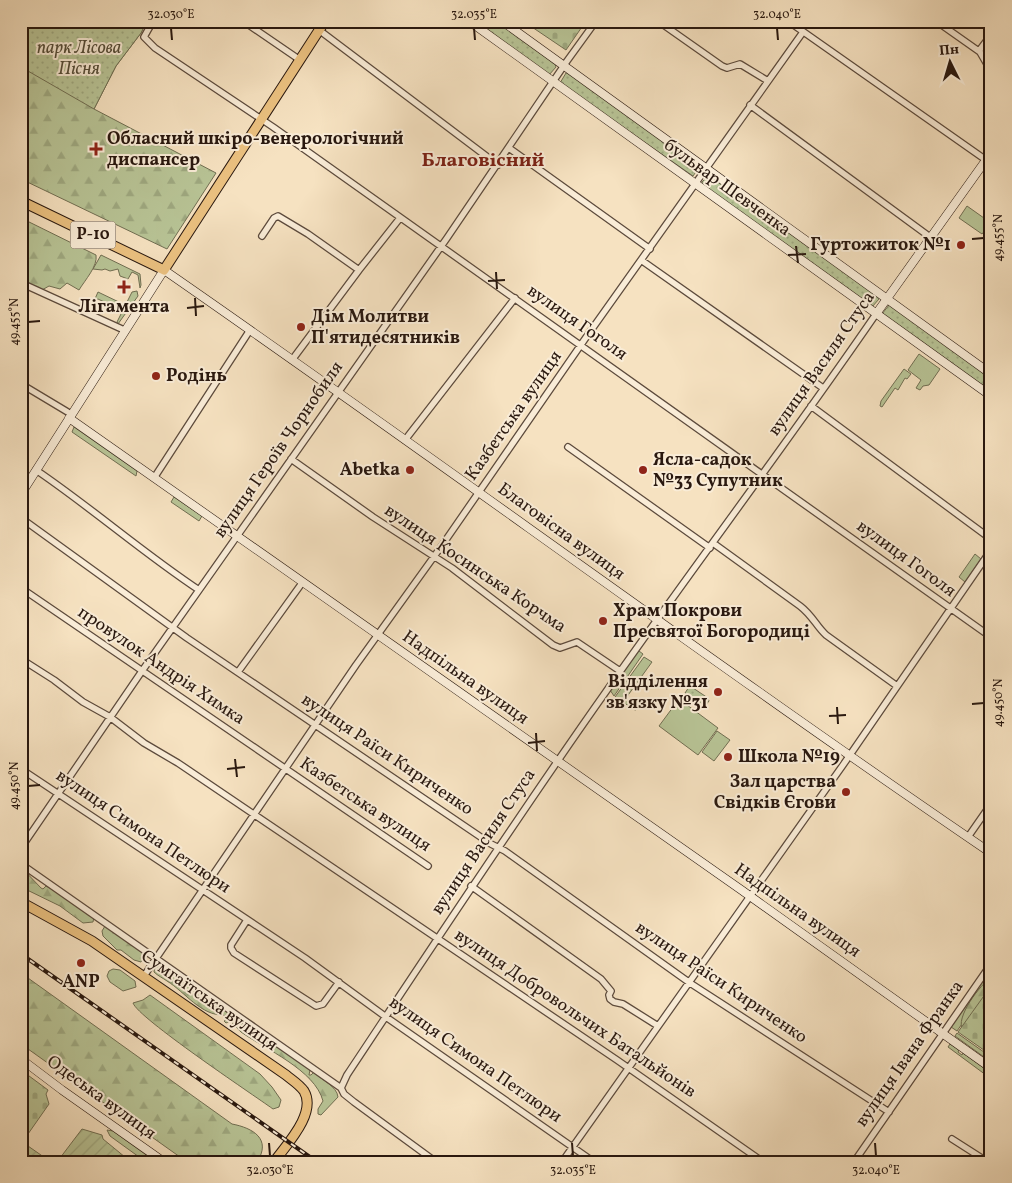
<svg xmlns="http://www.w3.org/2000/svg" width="1012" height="1183" font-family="Vollkorn,serif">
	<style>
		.grass { fill: #b8c496; stroke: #706e52 }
		.forest { fill: url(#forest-firs); stroke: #706e52 }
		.cemetery { fill: url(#cemetery-stones); stroke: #706e52 }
		.park { fill: url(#park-dots); stroke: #706e52 }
		.garden { fill: url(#garden-furrows); stroke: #706e52 }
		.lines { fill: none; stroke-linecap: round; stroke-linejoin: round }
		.street-casing { stroke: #5c4a3c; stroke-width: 8 }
		.secondary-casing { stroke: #29180f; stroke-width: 9 }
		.primary-casing { stroke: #29180f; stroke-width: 11 }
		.street { stroke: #f9ecd7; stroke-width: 5.5 }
		.secondary { stroke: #f9ecd7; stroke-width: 8 }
		.primary { stroke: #ebc180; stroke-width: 9 }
		.rail-casing { stroke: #29180f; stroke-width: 4 }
		.rail { stroke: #f9ecd7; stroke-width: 2; stroke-dasharray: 5.5; stroke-linecap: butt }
		.ticks { fill: none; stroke: #29180f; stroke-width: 2 }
		.poi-dot { fill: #8f2418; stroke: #f9ecd7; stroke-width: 2 }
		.labels { text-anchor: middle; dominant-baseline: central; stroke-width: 4; stroke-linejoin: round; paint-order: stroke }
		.shield { fill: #f9ecd7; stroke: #67584b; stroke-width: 1 }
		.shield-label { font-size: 16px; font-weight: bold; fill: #29180f }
		.park-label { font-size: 18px; font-style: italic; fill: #544c38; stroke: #f9ecd7 }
		.poi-label { font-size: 18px; font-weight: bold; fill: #29180f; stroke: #f9ecd7; text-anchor: start }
		.street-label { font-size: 18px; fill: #29180f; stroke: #f9ecd7 }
		.quarter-label { font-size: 20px; font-weight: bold; fill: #7a1f14; stroke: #f9ecd7 }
		.neatline { fill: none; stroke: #29180f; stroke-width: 2 }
		.ticks-label { font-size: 12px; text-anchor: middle; fill: #29180f }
	</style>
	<defs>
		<pattern id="forest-firs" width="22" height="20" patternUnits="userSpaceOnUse" patternTransform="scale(1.25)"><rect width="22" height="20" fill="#b8c496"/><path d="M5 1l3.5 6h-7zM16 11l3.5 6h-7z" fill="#9ea880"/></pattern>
		<pattern id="cemetery-stones" width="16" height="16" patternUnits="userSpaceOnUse" patternTransform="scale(1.25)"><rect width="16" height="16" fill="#b8c496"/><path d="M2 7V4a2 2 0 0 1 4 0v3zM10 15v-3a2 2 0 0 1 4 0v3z" fill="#9ea880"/></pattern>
		<pattern id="park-dots" width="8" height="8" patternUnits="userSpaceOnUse" patternTransform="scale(1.25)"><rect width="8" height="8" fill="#b8c496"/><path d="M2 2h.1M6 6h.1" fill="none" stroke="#9ea880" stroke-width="1.8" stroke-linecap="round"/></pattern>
		<pattern id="garden-furrows" width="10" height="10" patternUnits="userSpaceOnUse" patternTransform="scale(1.25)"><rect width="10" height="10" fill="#b8c496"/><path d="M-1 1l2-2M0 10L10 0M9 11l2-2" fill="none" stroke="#9ea880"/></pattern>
	</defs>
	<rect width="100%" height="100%" fill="#f6e2c1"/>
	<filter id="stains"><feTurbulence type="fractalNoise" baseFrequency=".004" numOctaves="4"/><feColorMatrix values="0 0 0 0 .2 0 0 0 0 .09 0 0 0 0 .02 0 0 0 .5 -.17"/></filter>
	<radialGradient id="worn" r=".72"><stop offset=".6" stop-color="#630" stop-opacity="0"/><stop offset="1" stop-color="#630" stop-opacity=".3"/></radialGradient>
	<path class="grass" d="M967,206L991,223L982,234L959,218Z
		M101,255L140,274L141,285L140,288L138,275L132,272L128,279L120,276L118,269L110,271L105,269L102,270L93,269Z
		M137,291L138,296L118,324L117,322L132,292Z
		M98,292L123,304L121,310L98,299L94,301Z
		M919,354L940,369L929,385L923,386L920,390L916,388L921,380L908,370Z
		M904,369L911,374L907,379L905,378L898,390L895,388L882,407L880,406L881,401Z
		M74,427L137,471L136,476L72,432Z
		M174,497L202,516L199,521L171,502Z
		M975,554L981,559L965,582L959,577Z
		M639,651L643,654L614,696L610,690L637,652Z
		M644,657L652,662L626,698L636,705L642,699L643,703L638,709L635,710L615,697Z
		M679,699L718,728L698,755L659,726Z
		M717,731L730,740L714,761L702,752Z
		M113,969L120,970L135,981L136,987L123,991L110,982L107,976L109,971Z
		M991,969V983L957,1031L951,1027L952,1025Z
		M957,1033L991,1057V1062L955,1036Z
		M950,1044L959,1050L958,1052L962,1055L963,1053L991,1073L990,1078L948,1047Z
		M107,1130L113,1131L156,1162H146L110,1136Z"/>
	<path class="forest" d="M21,21H146L141,33L116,66L94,109L216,173L167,249L21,179Z
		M21,218L96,255C98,266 85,280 79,290L67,283L60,289L49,286L42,290L21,281Z
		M21,867L41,888L43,889L46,886L52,889L94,917L93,922L83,923L60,906L21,887Z
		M105,926L144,953V957L141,962L134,960L121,950H117L103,936L102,931Z
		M158,962L177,975L176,980L177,982L183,979L310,1070L309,1075H311L314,1072C321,1080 337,1086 338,1097L321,1115L318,1114V1109L323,1101C315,1070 265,1049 241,1032C237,1029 235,1024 230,1021L226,1023L224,1021L228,1019L224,1015C201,1016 185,992 167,981C163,978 158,976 154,972L155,963Z
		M21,973L232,1124C253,1128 272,1139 257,1162H187L21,1044Z
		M991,978V1051C982,1045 969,1038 963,1030C954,1019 981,983 991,978Z
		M150,995L260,1074L272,1087L281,1100L279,1107L273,1109C252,1094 138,1018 133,1003L143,1000Z"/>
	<path class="cemetery" d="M523,21H586L566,50Z
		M991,986V1055L958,1032Z
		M21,1070L48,1090L46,1094L49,1104L21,1144Z"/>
	<path class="park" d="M21,21H147L141,33L116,66L94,109L21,67Z
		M474,21H496L555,64L556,67L549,75Z
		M566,73H568L697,166L698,169L693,176L560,83Z
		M709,175L879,297V299L872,307L702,185V182Z
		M889,305L991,377V393L882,314Z
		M689,687L693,688L708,698L709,701L705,706L685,693Z"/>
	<path class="garden" d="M82,1129L102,1135L103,1139L131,1162H57Z
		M28,1146L51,1162H21V1156Z"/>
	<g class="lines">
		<g class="street-casing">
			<path id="street" d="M153,21L144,37L155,48L273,127L991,637
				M243,21L300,60
				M658,21L722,66L727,68L740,64L768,81
				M788,21L986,160L991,154
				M936,21L980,52L991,71
				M319,30L498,165
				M979,51L991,35
				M750,105L930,237
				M509,148L650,249
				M262,236L274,218L278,216L308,234L359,270L292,360
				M641,260L823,388
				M359,270L400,218
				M21,283L124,330
				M21,384L71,414
				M811,406L991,539
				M405,440L515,298
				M568,447L710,548
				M291,459L373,517L452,568L553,645L560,648L577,642L620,671
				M36,470C92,508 143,553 199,590
				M154,478L250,330
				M21,518L187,638L491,844L505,851L690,983L889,1112
				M713,543L800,606C813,616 816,626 826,635L897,686
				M21,588L428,866
				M21,659L54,680L83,702L110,717L144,743L178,763L617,1060L763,1162
				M238,672L302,583
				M21,769L305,958L386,1017L594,1162
				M968,837L991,804
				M21,848L142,671L447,238L567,61L596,21
				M21,864L341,1088L344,1094L354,1102L436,1162
				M471,886L601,979L611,991L609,995L610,999L614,1002L623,1004L658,1026
				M247,920L231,945V948L234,953L316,1006L323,1004L339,982
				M144,976L356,665L443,544L587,336L803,32
				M341,1088L347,1075C432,947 516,819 605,693C694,566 788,442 876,314
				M952,1139L988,1162
				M562,1162L843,765L991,550
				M854,1162L991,964"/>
		</g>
		<g class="secondary-casing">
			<path id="secondary" d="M469,21L991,396
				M502,21L991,374
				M876,314L986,160L991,164
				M69,418L740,889L991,1068
				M21,494L164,270C441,462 712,663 991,853
				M21,1059L62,1090L164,1162"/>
		</g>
		<g class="primary-casing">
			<path id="primary" d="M21,201L164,270L325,21
				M21,902L92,941L286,1075C292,1080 299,1084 304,1091C317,1113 287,1144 274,1162"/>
		</g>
		<use href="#street" class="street"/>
		<use href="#secondary" class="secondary"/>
		<use href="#primary" class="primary"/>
		<g class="rail-casing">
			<path id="rail" d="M21,954L317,1162"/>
		</g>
		<use href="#rail" class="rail"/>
	</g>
	<path class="ticks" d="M171,28L172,40M474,28L475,40M777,28L778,40M972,239L984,238M796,246L798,263M788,255L806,254M496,272L497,289M488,281L505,280M195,298L196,316M187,308L204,306M28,322L40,321M972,704L984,703M837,707L838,724M829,716L846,715M536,733L537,751M528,743L545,741M235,759L237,777M227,769L245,767M28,786L40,785M269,1143L270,1156M572,1143L573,1156M875,1143L876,1156"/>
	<g class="poi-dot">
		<path d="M93.5 141.5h5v5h5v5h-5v5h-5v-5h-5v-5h5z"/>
		<circle cx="961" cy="245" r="5"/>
		<path d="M121.5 279.5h5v5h5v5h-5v5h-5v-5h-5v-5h5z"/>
		<circle cx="301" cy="327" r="5"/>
		<circle cx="156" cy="376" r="5"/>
		<circle cx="410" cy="470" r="5"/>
		<circle cx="643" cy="470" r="5"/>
		<circle cx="603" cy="621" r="5"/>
		<circle cx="718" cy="692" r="5"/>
		<circle cx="728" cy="757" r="5"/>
		<circle cx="846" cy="792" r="5"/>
		<circle cx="81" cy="963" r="5"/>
	</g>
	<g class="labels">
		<rect class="shield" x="70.5" y="221.5" width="45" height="27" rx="4"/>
		<g class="shield-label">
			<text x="93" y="235">Р-10</text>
		</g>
		<g class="park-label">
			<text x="79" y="48">парк Лісова<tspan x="79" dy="21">Пісня</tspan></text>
		</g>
		<g class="poi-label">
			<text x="107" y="139">Обласний шкіро-венерологічний<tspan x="107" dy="21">диспансер</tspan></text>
			<text x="951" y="245" text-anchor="end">Гуртожиток №1</text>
			<text x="124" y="307" text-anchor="middle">Лігамента</text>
			<text x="311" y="317">Дім Молитви<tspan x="311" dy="21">П'ятидесятників</tspan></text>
			<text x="166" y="376">Родінь</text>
			<text x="653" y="460">Ясла-садок<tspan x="653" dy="21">№33 Супутник</tspan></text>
			<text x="400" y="470" text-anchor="end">Abetka</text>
			<text x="613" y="611">Храм Покрови<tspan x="613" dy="21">Пресвятої Богородиці</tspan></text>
			<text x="708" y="682" text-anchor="end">Відділення<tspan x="708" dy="21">зв'язку №31</tspan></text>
			<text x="738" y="757">Школа №19</text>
			<text x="836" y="782" text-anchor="end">Зал царства<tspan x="836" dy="21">Свідків Єгови</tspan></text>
			<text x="81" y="982" text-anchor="middle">ANP</text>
		</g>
		<g class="street-label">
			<text transform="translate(727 188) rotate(36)">бульвар Шевченка</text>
			<text transform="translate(577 323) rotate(35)">вулиця Гоголя</text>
			<text transform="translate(822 364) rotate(-55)">вулиця Василя Стуса</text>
			<text transform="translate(514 416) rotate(-55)">Казбетська вулиця</text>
			<text transform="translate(279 450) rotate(-55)">вулиця Героїв Чорнобиля</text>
			<text transform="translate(561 532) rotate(36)">Благовісна вулиця</text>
			<text transform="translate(906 559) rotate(36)">вулиця Гоголя</text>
			<text transform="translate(475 569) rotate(34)">вулиця Косинська Корчма</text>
			<text transform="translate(161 666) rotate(34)">провулок Андрія Химка</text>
			<text transform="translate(465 678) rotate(35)">Надпільна вулиця</text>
			<text transform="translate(387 755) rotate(34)">вулиця Раїси Кириченко</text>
			<text transform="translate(365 805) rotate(34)">Казбетська вулиця</text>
			<text transform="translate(143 832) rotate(34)">вулиця Симона Петлюри</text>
			<text transform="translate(484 842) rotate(-56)">вулиця Василя Стуса</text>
			<text transform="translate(797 911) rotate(35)">Надпільна вулиця</text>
			<text transform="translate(721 983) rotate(34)">вулиця Раїси Кириченко</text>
			<text transform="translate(209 1001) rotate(35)">Сумгаїтська вулиця</text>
			<text transform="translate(575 1014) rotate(34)">вулиця Добровольчих Батальйонів</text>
			<text transform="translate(910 1054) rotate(-55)">вулиця Івана Франка</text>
			<text transform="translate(475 1060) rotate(35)">вулиця Симона Петлюри</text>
			<text transform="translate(101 1098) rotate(36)">Одеська вулиця</text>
		</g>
		<g class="quarter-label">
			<text x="483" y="161">Благовісний</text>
		</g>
	</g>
	<rect width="1012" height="1183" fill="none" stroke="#f6e2c1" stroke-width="55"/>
	<g transform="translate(950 62) rotate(355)" stroke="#f9ecd7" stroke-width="4" paint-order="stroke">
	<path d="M0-4L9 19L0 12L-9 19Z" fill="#29180f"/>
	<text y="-8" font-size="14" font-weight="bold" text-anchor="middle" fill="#29180f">Пн</text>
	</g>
	<rect x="28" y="28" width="956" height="1128" class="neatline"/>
	<g class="ticks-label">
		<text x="171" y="18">32.030°E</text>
		<text x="474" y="18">32.035°E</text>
		<text x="777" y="18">32.040°E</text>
		<text transform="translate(998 238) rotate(-90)" y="4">49.455°N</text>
		<text transform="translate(14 322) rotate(-90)" y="4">49.455°N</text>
		<text transform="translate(998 703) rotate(-90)" y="4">49.450°N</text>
		<text transform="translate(14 786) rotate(-90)" y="4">49.450°N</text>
		<text x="270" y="1174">32.030°E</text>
		<text x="573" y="1174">32.035°E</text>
		<text x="876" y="1174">32.040°E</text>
	</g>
	<rect width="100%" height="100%" filter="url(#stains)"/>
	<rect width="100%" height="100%" fill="url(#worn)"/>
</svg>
